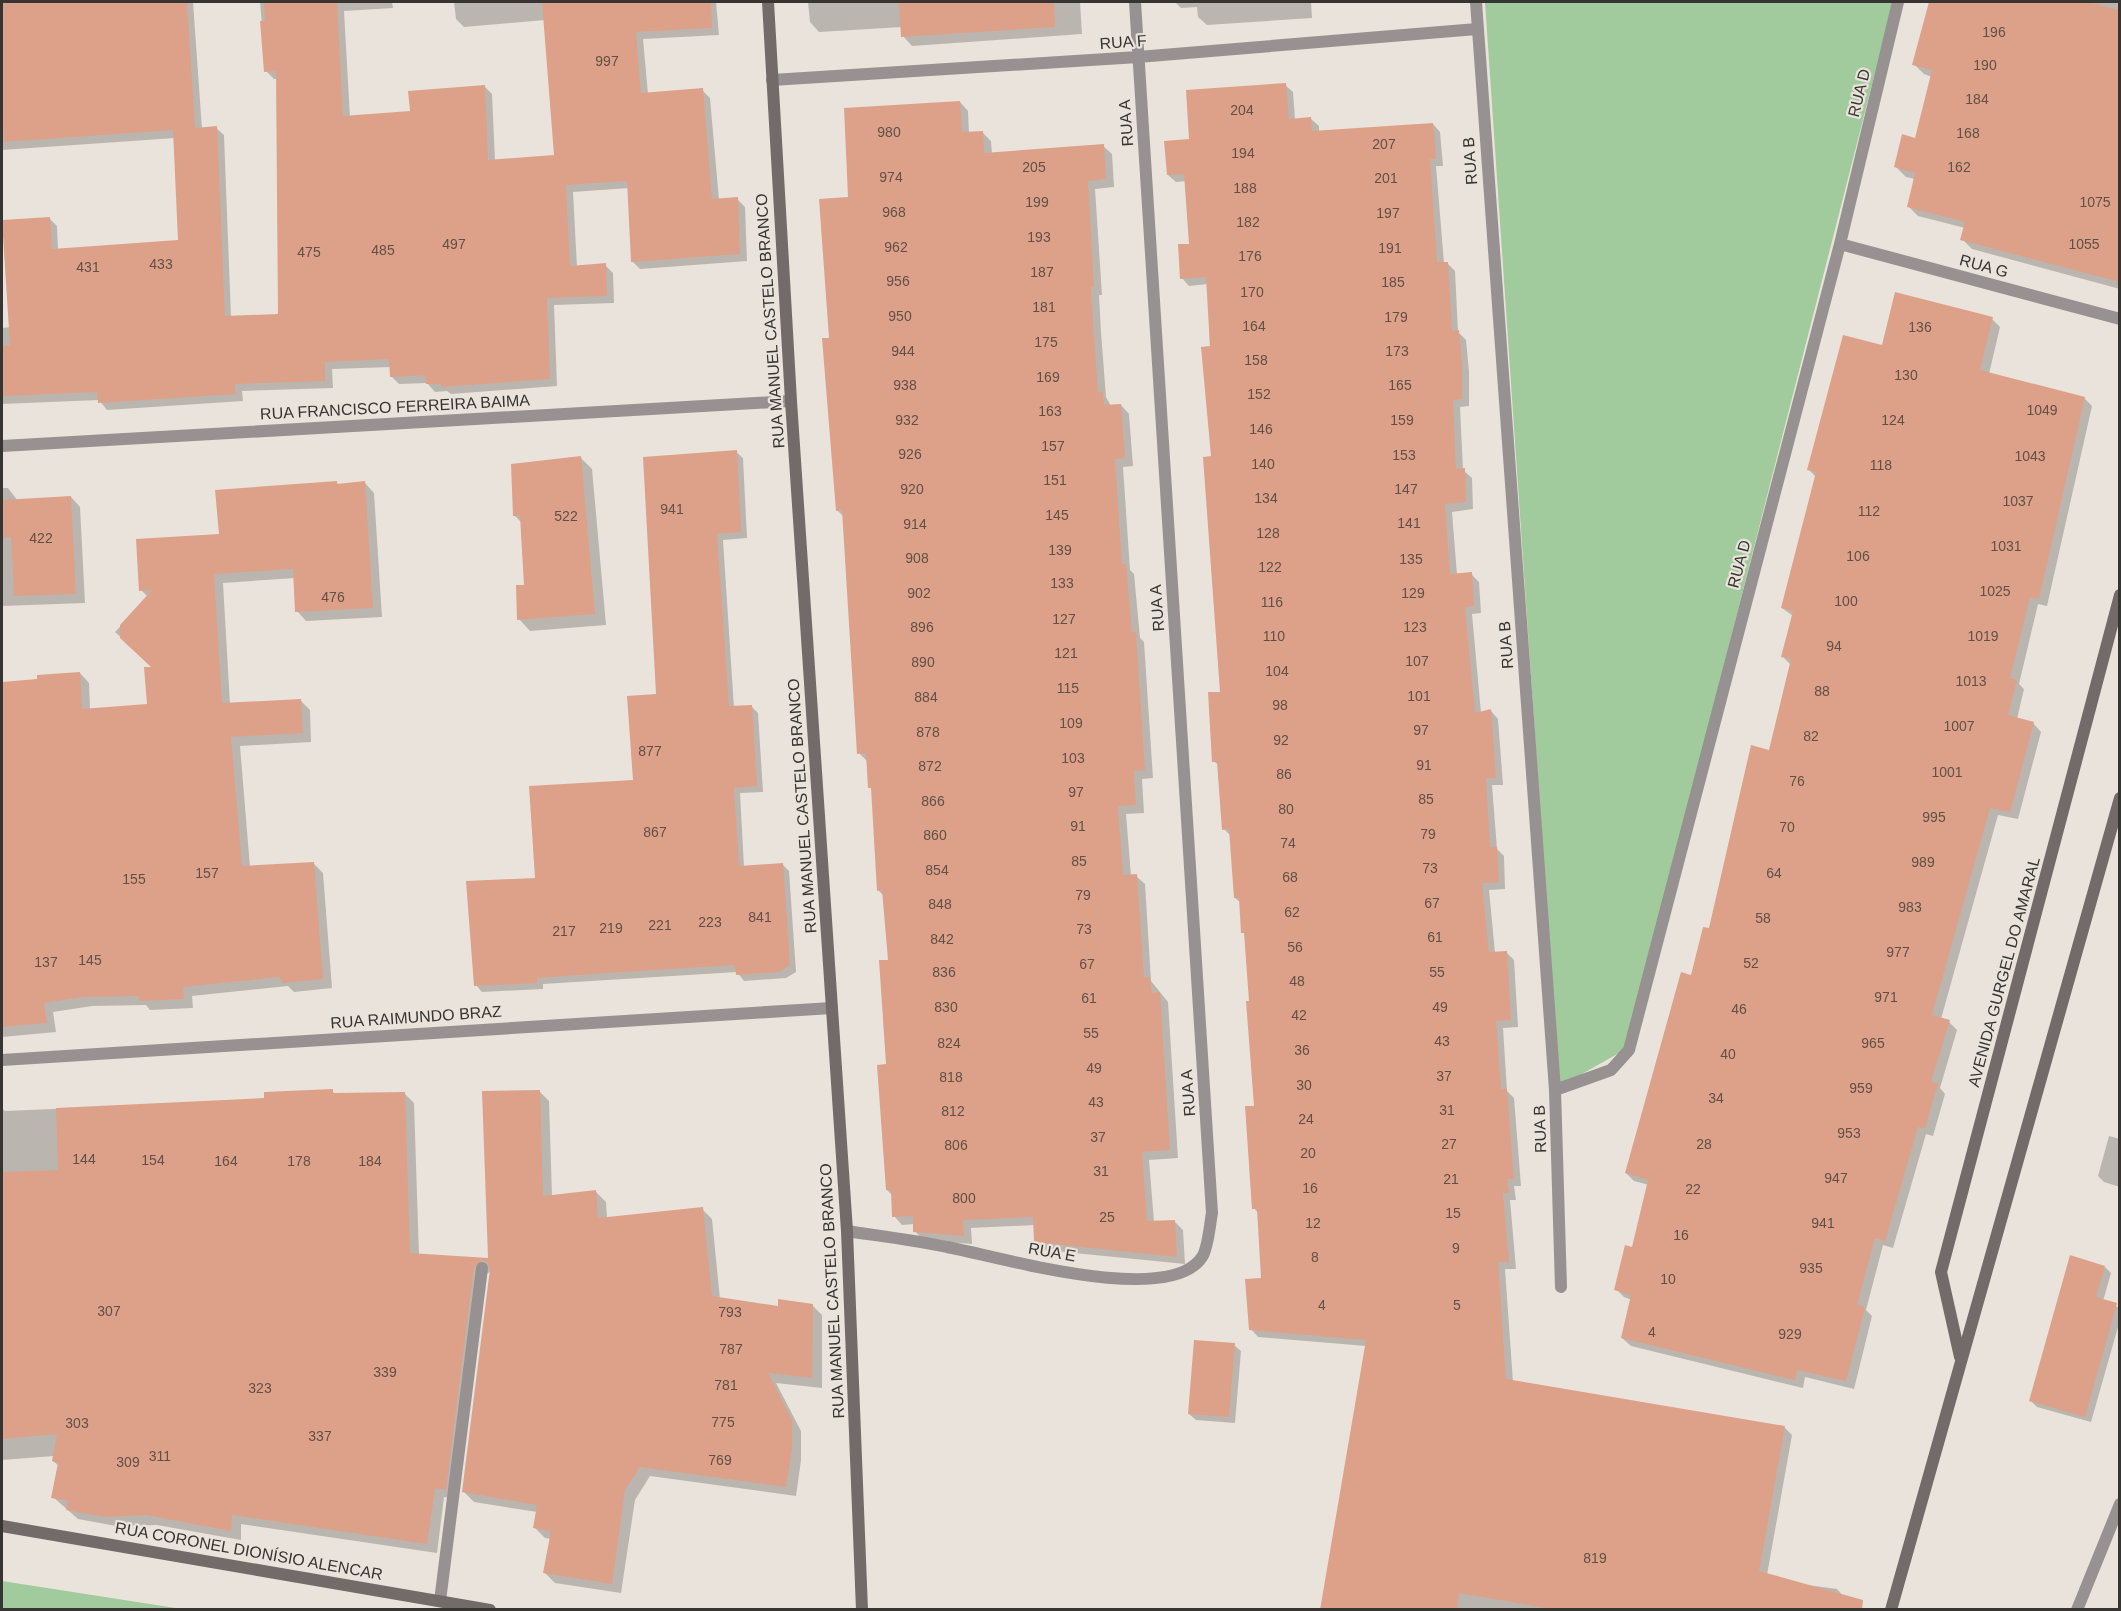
<svg xmlns="http://www.w3.org/2000/svg" width="2121" height="1611" font-family="Arial,sans-serif">
	<style>
		.green { fill: #a1ca9d }
		.shadow { fill: #0003 }
		.building { fill: #dda189 }
		.lines { fill: none; stroke-linecap: round; stroke-linejoin: round }
		.street { stroke: #979291; stroke-width: 12 }
		.secondary { stroke: #726b69; stroke-width: 12 }
		.labels { text-anchor: middle; dominant-baseline: central; stroke-width: 4.5; stroke-linejoin: round; paint-order: stroke }
		.number-label { font-size: 14px; fill: #605047 }
		.street-label { font-size: 16px; fill: #373531; stroke: #eae3db }
	</style>
	<rect width="100%" height="100%" fill="#eae3db"/>
	<path class="green" d="M1485,2H1893L1626,1049L1559,1087Z
		M2,1581L182,1609H2Z"/>
	<path class="shadow" d="M2,2H193L202,129L216,128L224,135L231,317L280,316L277,79H274L266,71L260,2H392L393,8L344,11L350,117L411,113L484,86L492,94L495,161L556,156L545,20L464,27L456,19L454,2H716L719,35L643,39L648,94L702,90L710,98L719,200L737,199L745,207L747,261L640,269L632,261L629,188L573,192L577,267L605,265L613,273L614,303L554,305L557,386L451,394L447,391L435,392L427,383L399,384L391,376V367L332,369L333,388L242,391L243,401L107,410L99,400L2,404V328L11,327L49,218L57,226L58,250L179,241L175,138L2,150Z
		M808,2H1080L1082,34L912,46L903,36L902,27L819,32L810,22Z
		M1175,2H1311L1312,18L1207,25L1198,17L1197,7L1181,8Z
		M1935,2H2120V289L1972,249L1962,239L1965,228L1918,216L1909,207L1915,179L1906,177L1896,167L1916,139L1932,77L1924,74L1914,64L1927,34Z
		M1285,85L1293,92L1295,120L1311,119L1319,126V132L1433,124L1440,132L1443,166H1436L1444,263H1447L1455,271L1458,332L1466,340L1469,372V406L1460,407L1463,470L1472,478L1473,509L1452,512L1457,575L1471,574L1479,582L1481,613L1472,614L1481,713L1491,711L1498,719L1503,785H1492L1497,849L1504,856L1505,889L1489,890L1495,953L1506,952L1514,960L1518,1027L1503,1028L1507,1091L1514,1098L1521,1186H1514L1516,1200H1510L1516,1269H1505L1513,1382L1784,1427L1792,1435L1767,1575L1800,1584L1837,1589L1844,1597L1841,1610H1322L1366,1346L1258,1337L1251,1329L1263,1279L1258,1213L1254,1208L1255,1107L1246,935L1243,932L1241,903L1235,898L1231,836L1224,829L1219,766L1214,761L1221,693L1208,284L1189,286L1182,278L1191,245L1186,181L1176,182L1168,175L1190,141Z
		M960,102L968,111L969,133L982,132L991,141L992,154L1103,146L1112,154L1114,187L1095,189L1102,295H1099L1101,332L1106,397L1111,406L1121,405L1129,414L1133,466L1123,467L1130,570L1134,574L1140,638L1144,642L1153,778L1142,779L1144,813L1126,814L1131,876H1136L1145,884L1151,981L1168,1002L1178,1158L1149,1160L1154,1222L1174,1221L1183,1230L1185,1264L1044,1250L1036,1241L1035,1225L971,1228L972,1244L923,1240L915,1231V1224L902,1225L894,1216L893,1196L887,1190L889,961L884,896L878,890L873,791L870,787L868,762L859,753L844,517L837,510L830,339L850,199Z
		M1992,319L2000,327L1989,374L2084,398L2092,406L2047,606L2038,604L2019,684L2024,689L2017,719L2033,723L2041,732L2018,819L1998,815L1941,1019L1949,1022L1957,1030L1940,1088L1945,1094L1933,1136L1926,1134L1893,1248L1883,1245L1866,1310L1872,1316L1854,1389L1805,1377L1803,1388L1631,1346L1622,1338L1632,1300L1624,1297L1616,1289L1633,1249L1649,1185L1634,1181L1626,1173L1770,752L1791,665L1782,656L1793,616L1782,608L1816,477L1809,470L1883,347Z
		M736,452L743,458L747,538L723,540L734,708L752,707L758,713L763,792L740,793L744,867L783,865L789,871L796,972L786,978L744,981L737,972L543,984V989L482,992L476,985L634,782L657,696Z
		M581,458L592,469L606,625L530,631L519,619L526,586L522,523L515,516Z
		M336,482L339,485L365,483L374,493L382,617L306,621L297,611L295,578L223,583L230,704L300,700L310,710L311,742L240,746L250,867L313,863L323,873L332,988L294,992L288,986L192,996L193,1008L150,1010L146,1005L92,1006L53,1012L56,1032L2,1037V683L39,681L80,673L89,683L90,710L148,705L154,668L115,632L148,597L141,590L220,536Z
		M2,488H8L18,501L71,497L80,507L85,603L2,606Z
		M332,1091L336,1095L404,1093L414,1103L419,1255L489,1260L539,1091L549,1101L552,1196L596,1192L606,1202L607,1218L702,1209L712,1219L720,1299L779,1308L812,1305L822,1315V1388L776,1383L801,1431V1460L796,1496L650,1476L635,1500L621,1593L555,1583L545,1573L551,1539L545,1538L535,1528L537,1512L474,1502L464,1492L492,1270L483,1277L455,1499L444,1497L437,1553L241,1524V1540L157,1525L116,1526L78,1519L53,1497L59,1466L53,1461L54,1456L2,1460V1108L5,1111L266,1100Z
		M2109,1136L2120,1139V1187L2104,1182L2098,1176Z
		M2105,1267L2111,1273L2103,1301L2120,1308V1320L2091,1422L2037,1407L2031,1401Z
		M1234,1345L1241,1351L1235,1423L1196,1420L1189,1414Z"/>
	<path class="building" d="M2,2H187L195,128L217,126L225,316L278,314L276,71L264,72L260,21H265L264,2H337L343,116L410,111L408,91L485,85L488,160L554,155L542,2H711L712,28L636,32L641,93L703,88L712,199L738,197L740,254L631,262L627,181L566,185L570,266L606,263L607,296L547,298L550,379L441,387V384H426L425,375L390,377L389,359L325,362V381L235,384L236,394L98,403L97,392L2,396V346L10,345L2,220L50,217L52,249L178,240L173,130L4,142L2,105Z
		M899,2H1054L1055,27L901,37Z
		M1929,2H2086L2120,10V282L1960,240L1965,222L1907,207L1915,173L1894,167L1902,134L1915,138L1932,70L1912,65Z
		M1286,83L1289,119L1311,117L1312,131L1433,123L1436,159H1430L1437,262H1448L1452,331L1459,330L1462,363V399L1453,400L1456,469L1465,468L1466,502L1445,504L1450,574L1472,572L1474,606L1465,607L1475,713L1491,709L1496,778H1486L1490,847H1497L1499,882L1482,883L1489,952L1507,951L1511,1020L1496,1021L1501,1089H1507L1514,1179H1507L1509,1193H1503L1509,1262H1498L1506,1379L1785,1426L1759,1571L1863,1600L1862,1610H1557L1459,1593L1457,1610H1320L1366,1340L1249,1330L1245,1279L1261,1278L1257,1209H1252L1245,1106H1254L1246,1001H1249L1244,933H1241L1239,898H1234L1229,829L1222,830L1217,762H1212L1208,692H1220L1203,457L1211,456L1201,347L1210,346L1208,312L1206,277L1180,279L1178,244H1189L1184,174L1167,175L1164,141L1189,139L1186,90Z
		M960,101L962,132L983,131L984,153L1104,144L1106,179L1088,181L1094,287H1091L1093,323L1098,392H1103L1104,405L1121,404L1125,458L1115,459L1122,564H1126L1132,632H1136L1145,770L1134,771L1136,805L1118,806L1123,875L1137,874L1144,978L1150,977L1152,993L1160,992L1170,1150L1142,1152L1147,1221L1175,1220L1177,1257L1034,1242L1033,1217L963,1220L964,1236L913,1232V1216L892,1217L891,1190H886L877,1065L886,1064L879,960H888L882,890L877,891L871,788H868L866,753L857,754L842,510L836,511L822,338H829L819,199L848,197L844,108Z
		M1895,292L1993,317L1980,370L2085,397L2039,599L2030,597L2010,678L2017,680L2008,715L2034,722L2010,812L1990,808L1932,1015L1950,1020L1931,1082L1938,1084L1932,1103L1925,1128L1918,1127L1885,1241L1875,1238L1857,1305L1865,1307L1846,1381L1797,1370L1795,1380L1621,1338L1631,1295L1614,1290L1625,1245L1632,1247L1648,1180L1625,1173L1681,972L1691,975L1703,927L1709,928L1751,745L1769,750L1791,659L1781,657L1793,611L1781,608L1816,472L1807,470L1843,335L1882,345Z
		M737,450L741,532L717,534L729,706L752,705L757,786L734,788L739,866L783,863L790,965L779,972L736,975L735,965L591,974L537,978V983L474,986L466,881L535,878L529,786L633,780L627,696L656,694L643,457Z
		M581,456L595,614L517,620L516,585H524L520,516H513L511,464Z
		M337,481V484L365,481L373,608L295,612L293,569L214,574L222,703L301,699L303,733L231,737L242,866L314,862L323,979L283,983L279,977L183,987L184,999L139,1001V996L82,997L44,1003L47,1023L2,1027V682L37,679V675L80,672L82,709L147,704L144,667H151L120,638V625L152,590L139,591L136,539L219,534L215,490Z
		M71,496L76,594L14,596L11,537L2,538V500Z
		M333,1089V1093L405,1092L410,1253L488,1258L482,1091L540,1090L543,1196L596,1190L598,1218L703,1207L712,1296L778,1306V1299L813,1304L812,1378L768,1373L792,1420V1449L786,1487L640,1467L625,1490L612,1584L543,1573L551,1531L533,1528L537,1505L462,1492L490,1269L487,1262L482,1260L474,1267L446,1490L435,1488L427,1544L232,1515L231,1531L146,1515L105,1517L66,1510L68,1501L51,1498L58,1463L52,1461L57,1434L2,1439V1172L58,1170L56,1108L264,1098V1092Z
		M2070,1255L2105,1266L2096,1297L2117,1303L2085,1417L2029,1401Z
		M1194,1340L1235,1343L1229,1417L1188,1414Z"/>
	<g class="lines">
		<path class="street" d="M1476,2L1555,1090L1561,1287
			M772,80L1138,57L1477,29
			M1840,244L2120,319
			M2,446L791,401
			M2,1060L832,1008
			M1555,1090L1611,1070L1629,1050L1840,244L1898,2
			M847,1231C880,1236 914,1240 947,1247C996,1256 1169,1308 1202,1257C1208,1249 1210,1223 1212,1213L1135,2
			M440,1601L482,1268
			M2077,1610L2120,1504"/>
		<path class="secondary" d="M768,2L791,401L847,1231L862,1610
			M1960,1357L1941,1272L2120,595
			M2,1526L490,1610
			M1891,1610L2120,798"/>
	</g>
	<g class="labels">
		<g class="number-label">
			<text x="1994" y="32">196</text>
			<text x="607" y="61">997</text>
			<text x="1985" y="65">190</text>
			<text x="1977" y="99">184</text>
			<text x="1242" y="110">204</text>
			<text x="889" y="132">980</text>
			<text x="1968" y="133">168</text>
			<text x="1384" y="144">207</text>
			<text x="1243" y="153">194</text>
			<text x="1034" y="167">205</text>
			<text x="1959" y="167">162</text>
			<text x="891" y="177">974</text>
			<text x="1386" y="178">201</text>
			<text x="1245" y="188">188</text>
			<text x="1037" y="202">199</text>
			<text x="2095" y="202">1075</text>
			<text x="894" y="212">968</text>
			<text x="1388" y="213">197</text>
			<text x="1248" y="222">182</text>
			<text x="1039" y="237">193</text>
			<text x="454" y="244">497</text>
			<text x="2084" y="244">1055</text>
			<text x="896" y="247">962</text>
			<text x="1390" y="248">191</text>
			<text x="383" y="250">485</text>
			<text x="309" y="252">475</text>
			<text x="1250" y="256">176</text>
			<text x="161" y="264">433</text>
			<text x="88" y="267">431</text>
			<text x="1042" y="272">187</text>
			<text x="898" y="281">956</text>
			<text x="1393" y="282">185</text>
			<text x="1252" y="292">170</text>
			<text x="1044" y="307">181</text>
			<text x="900" y="316">950</text>
			<text x="1396" y="317">179</text>
			<text x="1254" y="326">164</text>
			<text x="1920" y="327">136</text>
			<text x="1046" y="342">175</text>
			<text x="903" y="351">944</text>
			<text x="1397" y="351">173</text>
			<text x="1256" y="360">158</text>
			<text x="1906" y="375">130</text>
			<text x="1048" y="377">169</text>
			<text x="905" y="385">938</text>
			<text x="1400" y="385">165</text>
			<text x="1259" y="394">152</text>
			<text x="2042" y="410">1049</text>
			<text x="1050" y="411">163</text>
			<text x="907" y="420">932</text>
			<text x="1402" y="420">159</text>
			<text x="1893" y="420">124</text>
			<text x="1261" y="429">146</text>
			<text x="1053" y="446">157</text>
			<text x="910" y="454">926</text>
			<text x="1404" y="455">153</text>
			<text x="2030" y="456">1043</text>
			<text x="1263" y="464">140</text>
			<text x="1881" y="465">118</text>
			<text x="1055" y="480">151</text>
			<text x="912" y="489">920</text>
			<text x="1406" y="489">147</text>
			<text x="1266" y="498">134</text>
			<text x="2018" y="501">1037</text>
			<text x="672" y="509">941</text>
			<text x="1869" y="511">112</text>
			<text x="1057" y="515">145</text>
			<text x="566" y="516">522</text>
			<text x="1409" y="523">141</text>
			<text x="915" y="524">914</text>
			<text x="1268" y="533">128</text>
			<text x="41" y="538">422</text>
			<text x="2006" y="546">1031</text>
			<text x="1060" y="550">139</text>
			<text x="1858" y="556">106</text>
			<text x="917" y="558">908</text>
			<text x="1411" y="559">135</text>
			<text x="1270" y="567">122</text>
			<text x="1062" y="583">133</text>
			<text x="1995" y="591">1025</text>
			<text x="919" y="593">902</text>
			<text x="1413" y="593">129</text>
			<text x="333" y="597">476</text>
			<text x="1846" y="601">100</text>
			<text x="1272" y="602">116</text>
			<text x="1064" y="619">127</text>
			<text x="922" y="627">896</text>
			<text x="1415" y="627">123</text>
			<text x="1274" y="636">110</text>
			<text x="1983" y="636">1019</text>
			<text x="1834" y="646">94</text>
			<text x="1066" y="653">121</text>
			<text x="1417" y="661">107</text>
			<text x="923" y="662">890</text>
			<text x="1277" y="671">104</text>
			<text x="1971" y="681">1013</text>
			<text x="1068" y="688">115</text>
			<text x="1822" y="691">88</text>
			<text x="1419" y="696">101</text>
			<text x="926" y="697">884</text>
			<text x="1280" y="705">98</text>
			<text x="1071" y="723">109</text>
			<text x="1959" y="726">1007</text>
			<text x="1421" y="730">97</text>
			<text x="928" y="732">878</text>
			<text x="1811" y="736">82</text>
			<text x="1281" y="740">92</text>
			<text x="650" y="751">877</text>
			<text x="1073" y="758">103</text>
			<text x="1424" y="765">91</text>
			<text x="930" y="766">872</text>
			<text x="1947" y="772">1001</text>
			<text x="1284" y="774">86</text>
			<text x="1797" y="781">76</text>
			<text x="1076" y="792">97</text>
			<text x="1426" y="799">85</text>
			<text x="933" y="801">866</text>
			<text x="1286" y="809">80</text>
			<text x="1934" y="817">995</text>
			<text x="1078" y="826">91</text>
			<text x="1787" y="827">70</text>
			<text x="655" y="832">867</text>
			<text x="1428" y="834">79</text>
			<text x="935" y="835">860</text>
			<text x="1288" y="843">74</text>
			<text x="1079" y="861">85</text>
			<text x="1923" y="862">989</text>
			<text x="1430" y="868">73</text>
			<text x="937" y="870">854</text>
			<text x="207" y="873">157</text>
			<text x="1774" y="873">64</text>
			<text x="1290" y="877">68</text>
			<text x="134" y="879">155</text>
			<text x="1083" y="895">79</text>
			<text x="1432" y="903">67</text>
			<text x="940" y="904">848</text>
			<text x="1910" y="907">983</text>
			<text x="1292" y="912">62</text>
			<text x="760" y="917">841</text>
			<text x="1763" y="918">58</text>
			<text x="710" y="922">223</text>
			<text x="660" y="925">221</text>
			<text x="611" y="928">219</text>
			<text x="1084" y="929">73</text>
			<text x="564" y="931">217</text>
			<text x="1435" y="937">61</text>
			<text x="942" y="939">842</text>
			<text x="1295" y="947">56</text>
			<text x="1898" y="952">977</text>
			<text x="90" y="960">145</text>
			<text x="46" y="962">137</text>
			<text x="1751" y="963">52</text>
			<text x="1087" y="964">67</text>
			<text x="944" y="972">836</text>
			<text x="1437" y="972">55</text>
			<text x="1297" y="981">48</text>
			<text x="1886" y="997">971</text>
			<text x="1089" y="998">61</text>
			<text x="946" y="1007">830</text>
			<text x="1440" y="1007">49</text>
			<text x="1739" y="1009">46</text>
			<text x="1299" y="1015">42</text>
			<text x="1091" y="1033">55</text>
			<text x="1442" y="1041">43</text>
			<text x="949" y="1043">824</text>
			<text x="1873" y="1043">965</text>
			<text x="1302" y="1050">36</text>
			<text x="1728" y="1054">40</text>
			<text x="1094" y="1068">49</text>
			<text x="1444" y="1076">37</text>
			<text x="951" y="1077">818</text>
			<text x="1304" y="1085">30</text>
			<text x="1861" y="1088">959</text>
			<text x="1716" y="1098">34</text>
			<text x="1096" y="1102">43</text>
			<text x="1447" y="1110">31</text>
			<text x="953" y="1111">812</text>
			<text x="1306" y="1119">24</text>
			<text x="1849" y="1133">953</text>
			<text x="1098" y="1137">37</text>
			<text x="1449" y="1144">27</text>
			<text x="1704" y="1144">28</text>
			<text x="956" y="1145">806</text>
			<text x="1308" y="1153">20</text>
			<text x="84" y="1159">144</text>
			<text x="153" y="1160">154</text>
			<text x="226" y="1161">164</text>
			<text x="299" y="1161">178</text>
			<text x="370" y="1161">184</text>
			<text x="1101" y="1171">31</text>
			<text x="1836" y="1178">947</text>
			<text x="1451" y="1179">21</text>
			<text x="1310" y="1188">16</text>
			<text x="1693" y="1189">22</text>
			<text x="964" y="1198">800</text>
			<text x="1453" y="1213">15</text>
			<text x="1107" y="1217">25</text>
			<text x="1313" y="1223">12</text>
			<text x="1823" y="1223">941</text>
			<text x="1681" y="1235">16</text>
			<text x="1456" y="1248">9</text>
			<text x="1315" y="1257">8</text>
			<text x="1811" y="1268">935</text>
			<text x="1668" y="1279">10</text>
			<text x="1322" y="1305">4</text>
			<text x="1457" y="1305">5</text>
			<text x="109" y="1311">307</text>
			<text x="730" y="1312">793</text>
			<text x="1652" y="1332">4</text>
			<text x="1790" y="1334">929</text>
			<text x="731" y="1349">787</text>
			<text x="385" y="1372">339</text>
			<text x="726" y="1385">781</text>
			<text x="260" y="1388">323</text>
			<text x="723" y="1422">775</text>
			<text x="77" y="1423">303</text>
			<text x="320" y="1436">337</text>
			<text x="160" y="1456">311</text>
			<text x="720" y="1460">769</text>
			<text x="128" y="1462">309</text>
			<text x="1595" y="1558">819</text>
		</g>
		<g class="street-label">
			<text transform="translate(1123 42) rotate(-4)">RUA F</text>
			<text transform="translate(1859 93) rotate(-76)">RUA D</text>
			<text transform="translate(1126 123) rotate(-94)">RUA A</text>
			<text transform="translate(1470 161) rotate(-94)">RUA B</text>
			<text transform="translate(1984 266) rotate(15)">RUA G</text>
			<text transform="translate(770 321) rotate(-94)">RUA MANUEL CASTELO BRANCO</text>
			<text transform="translate(395 407) rotate(-3)">RUA FRANCISCO FERREIRA BAIMA</text>
			<text transform="translate(1739 564) rotate(-75)">RUA D</text>
			<text transform="translate(1157 608) rotate(-94)">RUA A</text>
			<text transform="translate(1506 645) rotate(-94)">RUA B</text>
			<text transform="translate(802 806) rotate(-94)">RUA MANUEL CASTELO BRANCO</text>
			<text transform="translate(2004 972) rotate(-75)">AVENIDA GURGEL DO AMARAL</text>
			<text transform="translate(416 1017) rotate(-4)">RUA RAIMUNDO BRAZ</text>
			<text transform="translate(1188 1093) rotate(-94)">RUA A</text>
			<text transform="translate(1540 1129) rotate(-92)">RUA B</text>
			<text transform="translate(1052 1252) rotate(10)">RUA E</text>
			<text transform="translate(832 1291) rotate(-93)">RUA MANUEL CASTELO BRANCO</text>
			<text transform="translate(249 1551) rotate(10)">RUA CORONEL DIONÍSIO ALENCAR</text>
		</g>
	</g>
	<rect width="2121" height="1611" fill="none" stroke="#373531" stroke-width="6"/>
</svg>
